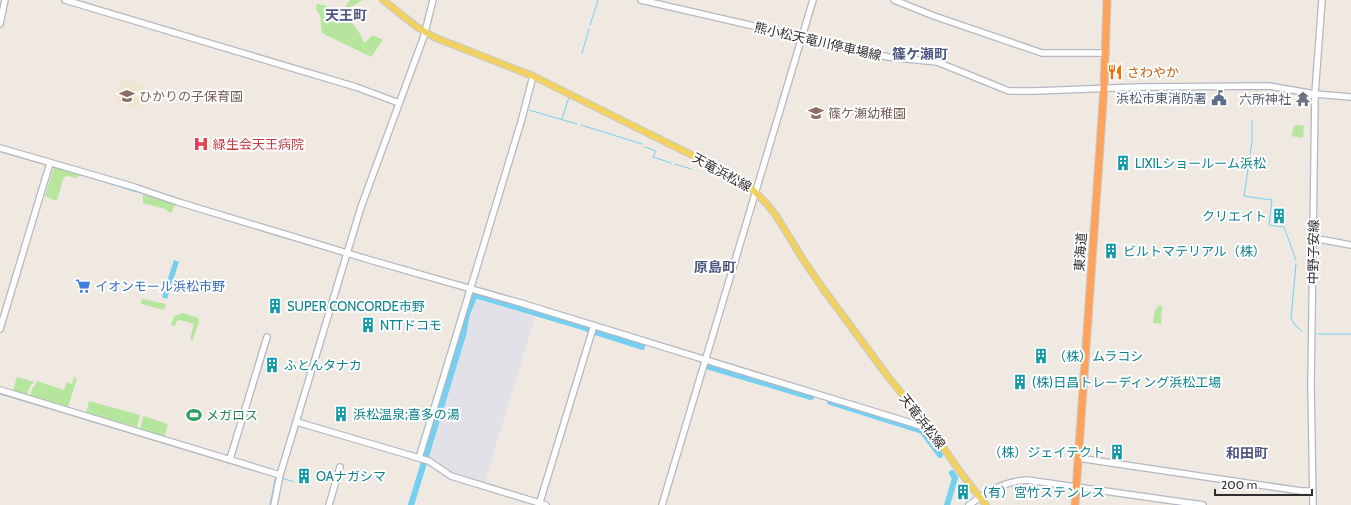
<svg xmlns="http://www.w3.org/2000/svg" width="1351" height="505" font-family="Cabin,'Noto Sans JP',sans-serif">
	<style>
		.industrial { fill: #e3e1e8 }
		.education { fill: #f0e6d1 }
		.green { fill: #b6e59e }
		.water { fill: #75cff0 }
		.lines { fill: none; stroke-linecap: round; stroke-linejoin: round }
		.stream { stroke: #75cff0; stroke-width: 1 }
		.river { stroke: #75cff0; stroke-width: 6 }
		.secondary-casing { stroke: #b4b7c1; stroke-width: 8 }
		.primary-casing { stroke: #c9c9c9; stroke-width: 8 }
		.highway-casing { stroke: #c9c9c9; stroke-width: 9 }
		.secondary { stroke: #fff; stroke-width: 5.5 }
		.primary { stroke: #f2d163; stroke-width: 6 }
		.highway { stroke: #ffa35c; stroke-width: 7 }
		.labels { text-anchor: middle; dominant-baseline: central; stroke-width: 4; stroke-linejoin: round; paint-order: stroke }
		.street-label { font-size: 13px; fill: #2e2e2e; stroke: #fff }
		.food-label { font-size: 13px; fill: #c56008; stroke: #fff; text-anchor: start }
		.education-label { font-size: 13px; fill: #785e54; stroke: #fff; text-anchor: start }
		.service-label { font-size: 13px; fill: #4e5e75; stroke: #fff; text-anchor: end }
		.worship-label { font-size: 13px; fill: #5b616d; stroke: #fff; text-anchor: end }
		.health-label { font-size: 13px; fill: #be3a42; stroke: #fff; text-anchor: start }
		.culture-label { font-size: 13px; fill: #0d838f; stroke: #fff; text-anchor: start }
		.shop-label { font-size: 13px; fill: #366cbe; stroke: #fff; text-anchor: start }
		.leisure-label { font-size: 13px; fill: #27864d; stroke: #fff; text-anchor: start }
		.neighbourhood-label { font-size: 14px; font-weight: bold; fill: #4d5680; stroke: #fff }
	</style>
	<rect width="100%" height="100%" fill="#efe9e1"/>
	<path class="industrial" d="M476,299L535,317L484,485L450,474L427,458Z"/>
	<path class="education" d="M121,78L146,85L139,110L113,102Z"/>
	<path class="green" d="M350,0H363L351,7L349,18L360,34L364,43L373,35L383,40L371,57L322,33L320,15L316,9L317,4C328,4 332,11 343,10Z
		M1295,125L1304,126L1303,138L1291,136Z
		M54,167L81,175L76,178L67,176L64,177L57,200L56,201L45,196Z
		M143,194L175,203L172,212L170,213L165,209L143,203Z
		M142,299L166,304L164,310L142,304L141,303Z
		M1159,305L1162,306L1161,324L1153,323L1155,310Z
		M183,313L198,318L199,321L193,340L190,339L194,324L180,320L177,321L175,326L171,325L174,316Z
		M74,376L77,379L68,407L30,396L33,387L35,385L37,381L64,390L67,382L72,384Z
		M17,377L34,382L30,386L27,395L13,391Z
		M89,401L140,415L137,427L86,413Z
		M143,416L168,424L165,435L163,437L140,429Z"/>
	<path class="water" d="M174,260L179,262L167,299L162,297Z"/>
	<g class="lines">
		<path class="stream" d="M590,25L598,0
			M582,53L589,29
			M529,110L577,124
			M562,119L569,97
			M1252,120V142L1244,196L1272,200L1269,225L1284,227L1296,260
			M581,125L642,144
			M645,147L656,151L653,157L671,163
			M675,164L691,169
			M87,176L136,192
			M1296,264L1291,318L1295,325L1302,331
			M1317,334H1351
			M0,394L134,433
			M282,478L294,482
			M270,505L276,476"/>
		<path class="river" d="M703,365L811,397
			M830,402L922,431L940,455
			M411,505L463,335L467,314L475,295L583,327L595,332L642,347
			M947,505L955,478L952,473"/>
		<g class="secondary-casing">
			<path id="secondary" d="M65,0L356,87L399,103
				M641,0L888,57L937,62L1009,91H1035L1140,87L1269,86L1315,94L1351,97
				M894,0L934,16L1042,53H1106
				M0,24L5,0
				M0,148L134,187L178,202L370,260L524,304L921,426L927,424
				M1313,238L1351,245
				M0,329L50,163
				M0,390L280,475
				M297,422L429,461L451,476L546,505
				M419,458L521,122L533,76
				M1078,458L1301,491H1312
				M230,459L267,337
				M274,505L280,475L361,207L424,36L433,0
				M329,505L340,467
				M539,505L594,325
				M662,505L813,0
				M969,505C987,492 1004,481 1027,480L1203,505
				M1313,505L1311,385L1315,94L1322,0"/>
		</g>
		<g class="primary-casing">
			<path id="primary" d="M383,0L417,27L436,38L533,76L728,173L750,187L767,204L777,217L804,261L824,290L889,378L927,424L961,473L986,505"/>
		</g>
		<g class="highway-casing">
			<path id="highway" d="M1075,505L1104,88L1107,0"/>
		</g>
		<use href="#secondary" class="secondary"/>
		<use href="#primary" class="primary"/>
		<use href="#highway" class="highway"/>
	</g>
	<defs>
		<g id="restaurant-bare" transform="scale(1.2)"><path d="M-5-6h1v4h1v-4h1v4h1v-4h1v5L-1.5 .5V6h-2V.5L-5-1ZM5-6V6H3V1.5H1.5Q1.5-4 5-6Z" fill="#e8710a" stroke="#fff" stroke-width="2.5" paint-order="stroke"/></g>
		<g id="school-bare" transform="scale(1.2)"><path d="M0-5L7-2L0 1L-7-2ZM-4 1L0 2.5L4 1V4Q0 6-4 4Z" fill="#8d6e63" stroke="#fff" stroke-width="2.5" paint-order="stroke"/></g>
		<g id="civic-bare" transform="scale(1.2)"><path d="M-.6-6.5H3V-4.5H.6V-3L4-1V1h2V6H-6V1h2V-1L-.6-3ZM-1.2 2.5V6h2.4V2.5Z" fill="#5c6f8a" stroke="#fff" stroke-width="2.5" paint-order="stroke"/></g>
		<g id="temple-bare" transform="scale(1.2)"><path d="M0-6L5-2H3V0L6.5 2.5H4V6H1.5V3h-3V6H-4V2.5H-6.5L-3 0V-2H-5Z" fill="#6b7280" stroke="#fff" stroke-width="2.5" paint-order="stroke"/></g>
		<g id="hospital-bare" transform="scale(1.2)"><path d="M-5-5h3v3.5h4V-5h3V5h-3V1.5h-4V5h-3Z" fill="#e0444e" stroke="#fff" stroke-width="2.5" paint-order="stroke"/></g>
		<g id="building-bare" transform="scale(1.2)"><path d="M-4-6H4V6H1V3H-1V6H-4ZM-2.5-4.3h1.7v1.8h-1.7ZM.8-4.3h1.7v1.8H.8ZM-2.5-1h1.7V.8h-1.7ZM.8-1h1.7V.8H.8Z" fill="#0f9aa8" stroke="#fff" stroke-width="2.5" paint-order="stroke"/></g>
		<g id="supermarket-bare" transform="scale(1.2)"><path d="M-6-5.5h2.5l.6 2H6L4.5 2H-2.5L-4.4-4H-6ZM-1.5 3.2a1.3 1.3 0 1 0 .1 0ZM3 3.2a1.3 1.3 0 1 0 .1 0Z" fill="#3f7fe0" stroke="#fff" stroke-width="2.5" paint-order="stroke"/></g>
		<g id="stadium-bare" transform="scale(1.2)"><path d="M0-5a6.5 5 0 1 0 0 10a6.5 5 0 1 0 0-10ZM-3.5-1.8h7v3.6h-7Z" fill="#2e9e5b" stroke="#fff" stroke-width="2.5" paint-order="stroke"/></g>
	</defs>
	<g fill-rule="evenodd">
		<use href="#restaurant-bare" x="1115" y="72"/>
		<use href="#school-bare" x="127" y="96"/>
		<use href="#civic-bare" x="1219" y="98"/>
		<use href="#temple-bare" x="1303" y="99"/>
		<use href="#school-bare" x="816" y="113"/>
		<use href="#hospital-bare" x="201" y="144"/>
		<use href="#building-bare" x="1123" y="163"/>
		<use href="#building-bare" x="1279" y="216"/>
		<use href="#building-bare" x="1111" y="251"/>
		<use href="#supermarket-bare" x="83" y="286"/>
		<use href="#building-bare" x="275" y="306"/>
		<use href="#building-bare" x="368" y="325"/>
		<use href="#building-bare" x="1041" y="356"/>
		<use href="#building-bare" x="272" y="365"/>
		<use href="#building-bare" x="1020" y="382"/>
		<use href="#building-bare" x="341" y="414"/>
		<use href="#stadium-bare" x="194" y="415"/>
		<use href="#building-bare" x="1117" y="452"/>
		<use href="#building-bare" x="304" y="476"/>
		<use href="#building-bare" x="963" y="492"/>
	</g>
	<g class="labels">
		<g class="street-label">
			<text transform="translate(818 41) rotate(13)">熊小松天竜川停車場線</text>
			<text transform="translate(722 172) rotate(29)">天竜浜松線</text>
			<text transform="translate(1080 252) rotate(-86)">東海道</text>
			<text transform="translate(1313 252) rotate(-89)">中野子安線</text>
			<text transform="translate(923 421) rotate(52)">天竜浜松線</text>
		</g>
		<g class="food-label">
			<text x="1127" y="72">さわやか</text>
		</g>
		<g class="education-label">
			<text x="139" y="96">ひかりの子保育園</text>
			<text x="828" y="113">篠ケ瀬幼稚園</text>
		</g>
		<g class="service-label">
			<text x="1207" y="98">浜松市東消防署</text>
		</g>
		<g class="worship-label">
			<text x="1291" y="99">六所神社</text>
		</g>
		<g class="health-label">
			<text x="213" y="144">緑生会天王病院</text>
		</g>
		<g class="culture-label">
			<text x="1135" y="163">LIXILショールーム浜松</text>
			<text x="1267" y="216" text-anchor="end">クリエイト</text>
			<text x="1123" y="251">ビルトマテリアル（株）</text>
			<text x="287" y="306">SUPER CONCORDE市野</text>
			<text x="380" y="325">NTTドコモ</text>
			<text x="1053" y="356">（株）ムラコシ</text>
			<text x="284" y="365">ふとんタナカ</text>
			<text x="1032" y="382">(株)日昌トレーディング浜松工場</text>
			<text x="353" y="414">浜松温泉;喜多の湯</text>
			<text x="1105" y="452" text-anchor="end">（株）ジェイテクト</text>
			<text x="316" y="476">OAナガシマ</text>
			<text x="975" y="492">（有）宮竹ステンレス</text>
		</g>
		<g class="shop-label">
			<text x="95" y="286">イオンモール浜松市野</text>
		</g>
		<g class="leisure-label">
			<text x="206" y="415">メガロス</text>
		</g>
		<g class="neighbourhood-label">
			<text x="346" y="15">天王町</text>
			<text x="920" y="54">篠ケ瀬町</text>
			<text x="715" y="267">原島町</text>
			<text x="1247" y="453">和田町</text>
		</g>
	</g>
	<path d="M1215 489v6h97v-6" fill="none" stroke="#2e2e2e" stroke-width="2"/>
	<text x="1221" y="489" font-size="12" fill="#2e2e2e" stroke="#ffffff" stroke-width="3" paint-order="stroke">200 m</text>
</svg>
